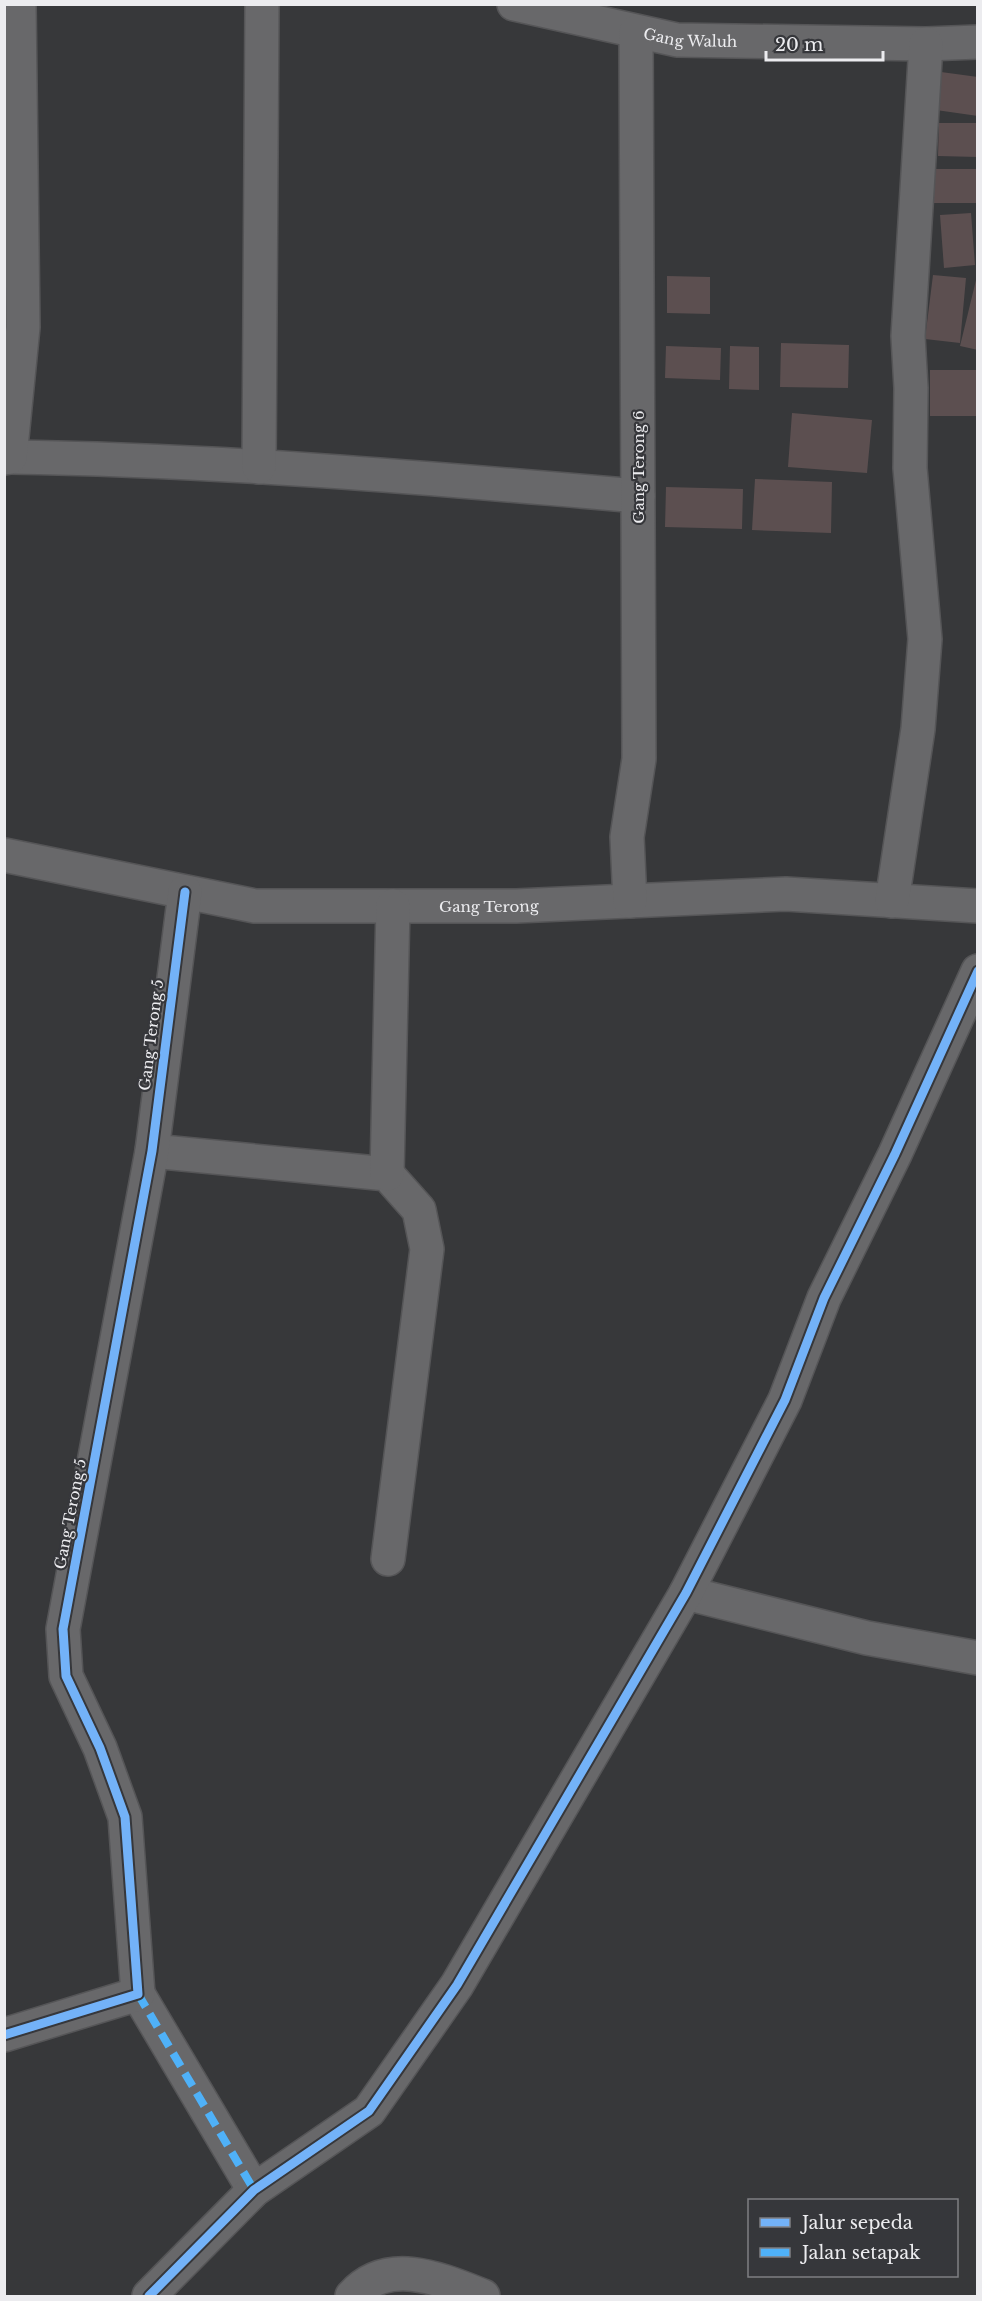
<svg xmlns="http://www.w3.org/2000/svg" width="982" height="2301" font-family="'Libre Baskerville',serif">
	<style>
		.building { fill: #5c4f50 }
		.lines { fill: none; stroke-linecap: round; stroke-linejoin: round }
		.street-casing { stroke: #555557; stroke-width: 36 }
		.street { stroke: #68686a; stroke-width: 33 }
		.quiet { stroke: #4fb1f8; stroke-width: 8; stroke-dasharray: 15 8; stroke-linecap: butt }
		.cycleway-casing { stroke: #36373b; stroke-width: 13 }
		.cycleway { stroke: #73b2f8; stroke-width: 9 }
		.labels { text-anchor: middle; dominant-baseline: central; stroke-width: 4.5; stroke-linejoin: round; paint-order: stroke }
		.street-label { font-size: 15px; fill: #ececef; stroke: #36373b }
	</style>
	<rect width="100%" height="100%" fill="#37383a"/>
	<path class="building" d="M941,72L978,77V116L936,110Z
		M939,123H978V157L938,156Z
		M934,169H978V203H934Z
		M971,213L975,265L944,268L940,215Z
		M933,275L966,278L960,343L925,339Z
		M667,276L710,277V314L667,313Z
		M977,276H978V350L960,346Z
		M781,343L849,345L848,388L780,387Z
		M666,346L721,348L720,380L665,378Z
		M730,346L759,347V390L729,389Z
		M930,370H978V416H930Z
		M792,413L872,420L867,473L788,467Z
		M755,479L832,482L831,533L752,530Z
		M666,487L743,489L742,529L665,527Z"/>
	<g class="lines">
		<g class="street-casing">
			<g id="street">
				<path id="s1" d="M514,4L677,40L926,44L978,42"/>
				<path d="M10,457C220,460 429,478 638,496"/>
				<path d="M4,458L10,457L23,327L19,4"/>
				<path d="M259,467L262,4"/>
				<path id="s2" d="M4,855L255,906H516L786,894L978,906"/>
				<path d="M630,901L627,837L639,759L636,32"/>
				<path d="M892,901L918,729L925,639L910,468L911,388L908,336L926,44"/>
				<path d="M152,1151L387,1174L419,1210L427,1249L388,1559"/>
				<path d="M387,1174L393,906"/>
				<path d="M686,1593L867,1638L978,1658"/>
				<path d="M138,1994L254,2190"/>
				<path d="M4,2035L138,1994L125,1817L100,1748L66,1676L63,1629L152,1151L185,892"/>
				<path d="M149,2296L254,2190L369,2111L457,1985L686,1593L785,1400L824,1298L895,1154L978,971"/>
				<path d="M352,2296C388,2256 440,2279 483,2296"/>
			</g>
		</g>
		<use href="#street" class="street"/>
		<path class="quiet" d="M138,1994L254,2190"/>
		<g class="cycleway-casing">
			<path id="cycleway" d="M4,2035L138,1994L125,1817L100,1748L66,1676L63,1629L152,1151L185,892
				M149,2296L254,2190L369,2111L457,1985L686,1593L785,1400L824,1298L895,1154L978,971"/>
		</g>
		<use href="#cycleway" class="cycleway"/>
	</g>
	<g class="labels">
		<g class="street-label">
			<text stroke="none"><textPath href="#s1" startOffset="180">Gang Waluh</textPath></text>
			<text transform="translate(638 467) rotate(-90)">Gang Terong 6</text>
			<text stroke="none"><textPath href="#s2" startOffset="490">Gang Terong</textPath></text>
			<text transform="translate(151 1035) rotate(-83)">Gang Terong 5</text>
			<text transform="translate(70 1514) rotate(-79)">Gang Terong 5</text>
		</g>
	</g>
	<rect width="982" height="2301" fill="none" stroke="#ececef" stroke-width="12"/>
	<rect x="748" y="2199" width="210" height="78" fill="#36373b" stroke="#7f7f83" stroke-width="1.5"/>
	<rect x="760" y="2218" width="30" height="9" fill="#73b2f8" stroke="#7f7f83" stroke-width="1.5"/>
	<text x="802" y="2229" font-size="18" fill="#ececef">Jalur sepeda</text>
	<rect x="760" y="2248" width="30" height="9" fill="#4fb1f8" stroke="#7f7f83" stroke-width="1.5"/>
	<text x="802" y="2259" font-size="18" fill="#ececef">Jalan setapak</text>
	<path d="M766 51v9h117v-9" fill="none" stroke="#ececef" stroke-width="3"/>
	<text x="775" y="51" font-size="18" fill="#ececef" stroke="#36373b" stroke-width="4.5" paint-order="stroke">20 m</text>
</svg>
